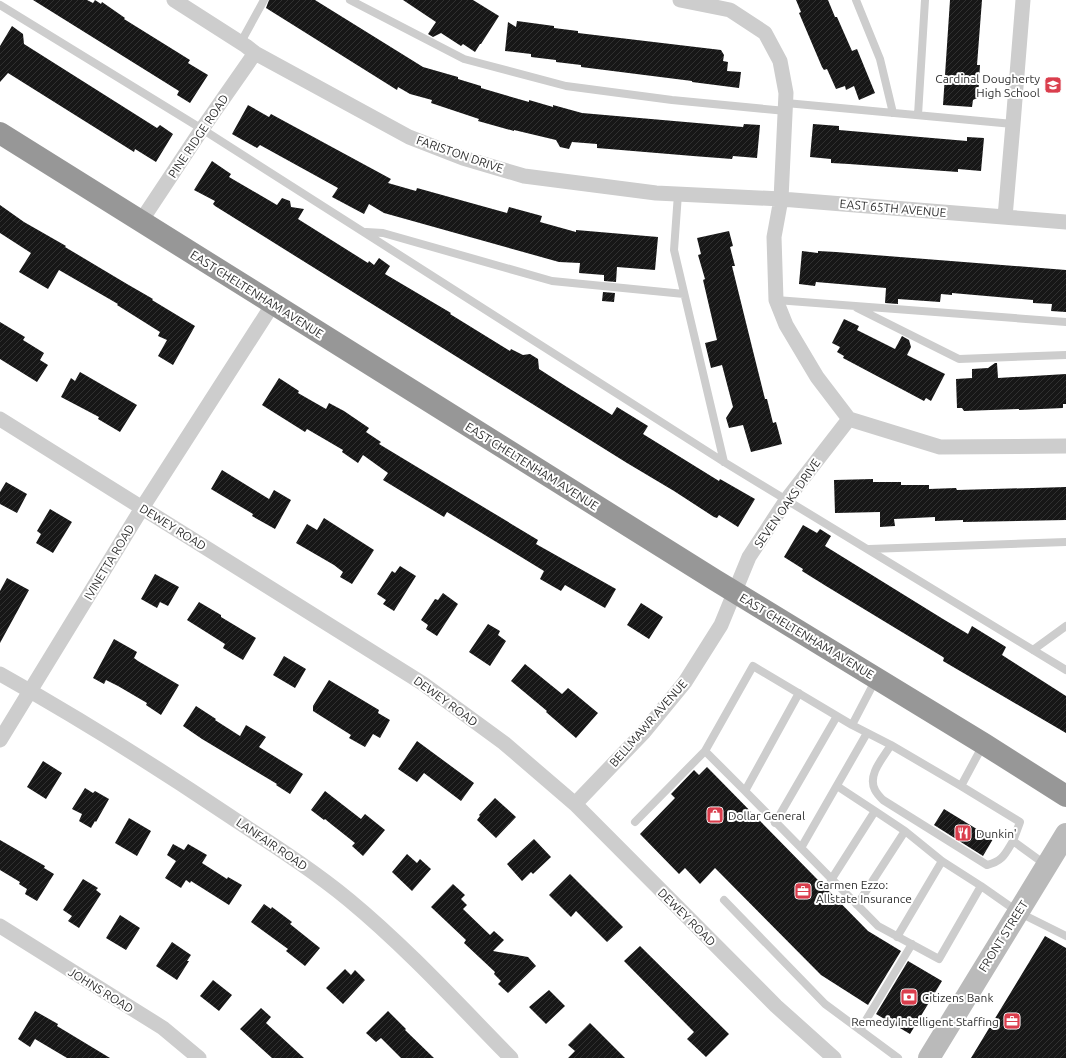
<svg xmlns="http://www.w3.org/2000/svg" width="1066" height="1058" font-family="Ubuntu,sans-serif">
	<style>
		.building { fill: url(#building-hatch) }
		.lines { fill: none; stroke-linecap: round; stroke-linejoin: round }
		.lane { stroke: #cdcdcd; stroke-width: 8 }
		.street { stroke: #cdcdcd; stroke-width: 15 }
		.secondary { stroke: #bababa; stroke-width: 22 }
		.highway { stroke: #979797; stroke-width: 22 }
		.labels { text-anchor: middle; dominant-baseline: central; stroke-width: 4; stroke-linejoin: round; paint-order: stroke }
		.poi-label { font-size: 12px; fill: #303030; stroke: #fff; text-anchor: start }
		.street-label { font-size: 12px; fill: #303030; stroke: #fff }
	</style>
	<defs>
		<pattern id="building-hatch" width="6" height="6" patternUnits="userSpaceOnUse"><rect width="6" height="6" fill="#171717"/><path d="M-1 1l2-2M0 6l6-6M5 7l2-2" fill="none" stroke="#303030"/></pattern>
	</defs>
	<rect width="100%" height="100%" fill="#fff"/>
	<path class="building" d="M33,0H87L93,3L95,0L101,4L102,2L125,18L124,19L190,60L188,63L208,75L190,103L177,95L179,91Z
		M269,0H315L423,67L458,77V79L481,86V88L529,102V100L553,107V105L582,113L743,127L744,124L760,125L757,158L733,156L732,159L693,156L597,148V144L572,142L569,149L560,147L556,140L514,130V131L478,121L479,119L431,103L432,100L410,94L398,87L397,90L266,8Z
		M403,0H473L499,16L481,44H480L475,52L463,44L461,46L441,33L433,37L428,34L436,22Z
		M796,0H828L835,17H837L852,51L857,49L875,93L859,100L854,86L846,90L845,86L836,89L827,69L824,70L822,67L799,13L801,12Z
		M950,0H982L977,65H980L978,99H975L973,100L972,107L943,105Z
		M517,21L554,26V28L578,31V33L721,50L724,55L723,61L728,62L727,71L741,72L739,88L692,82V81L581,67V65L556,62V60L531,57V54L505,51L508,22L516,27Z
		M12,26L23,34L24,44L157,128L160,125L173,134L156,162L135,149L134,152L8,73L0,82V46Z
		M248,105L269,117L271,114L391,179L388,183L416,191L417,188L507,213L509,207L542,216L540,222L576,232V230L658,237L655,270L617,267L616,282L604,281V275L579,273L580,263L559,262L384,213L369,204L364,214L332,197L338,188L260,145L257,148L232,134Z
		M813,124L839,126V130L967,141V137L984,138L981,171L958,169V172L849,164L831,163V159L810,157Z
		M212,161L231,174L229,177L277,205L282,198L290,201L291,207L304,209L298,219L368,263L369,261L374,265L379,258L390,266L385,274L451,313L450,314L510,351L511,349L523,355L530,354L538,359L539,369L567,387L612,415L617,407L648,426L643,434L719,481L720,479L755,499L738,527L719,515L717,518L714,517L674,491L627,463L215,206L213,204L215,201L194,190Z
		M0,205L24,222L66,246L65,247L127,284L153,299L152,300L195,326L173,365L158,356L167,340L158,336L160,332L117,305L118,304L59,270L48,289L19,272L31,253L0,233Z
		M729,231L733,246L730,247L735,266H732L753,351L765,399H767L773,423L776,422L782,444L751,452L743,425L729,428L726,418L733,407L722,365L711,368L705,343L717,340L703,280L705,279L698,255L701,254L697,238Z
		M802,251L818,253V251L836,252L1066,270V312L1051,311L1052,304L1033,303V300L952,293V295L941,294L940,302L898,299V304L885,303L886,288L816,282L815,286L799,284Z
		M603,292L615,293L614,302L602,301Z
		M844,319L859,326L857,330L895,349L902,336L909,340L911,347L907,355L945,374L931,401L926,398L924,401L843,358L844,356L837,352L840,347L832,343Z
		M0,322L25,337L23,340L44,353L40,360L48,365L37,382L0,359Z
		M995,363H997L998,378L1066,374V404H1063V408L1019,410V409L964,411L962,408H957L956,379L972,378V369L988,368Z
		M80,372L137,405L120,432L98,419L99,417L61,397L71,378L75,381Z
		M279,378L299,391L298,393L326,409L329,403L344,411L369,428L366,432L381,442L379,444L538,540L536,544L616,589L605,608L565,585L561,591L540,579L544,571L447,512L444,517L383,480L388,473L363,455L358,463L342,452L343,450L307,429L305,432L262,405Z
		M222,470L269,499L274,490L291,500L275,529L252,516L253,514L211,489Z
		M873,479V482H901V485H929V489L956,488L957,490L1066,487V520L963,522V520L935,521V517L894,519L895,526L880,527V512L835,513L834,480Z
		M6,482L27,494L17,513L0,504V492Z
		M50,509L72,522L53,553L36,543L41,534L37,531Z
		M324,518L374,550L352,584L340,577L343,572L334,565L296,543L307,524L317,530Z
		M803,525L817,533L820,529L831,536L825,546L943,619L968,634L972,626L1006,647L1002,655L1066,696V733L943,661L944,658L943,657L826,586L802,571L803,569L784,557Z
		M400,566L416,576L394,611L383,604L386,600L377,594L392,571L395,573Z
		M155,574L179,587L168,606L160,602L157,608L141,599Z
		M7,578L29,590L0,643V591Z
		M443,593L458,604L437,636L426,629L428,625L421,620L435,599L438,600Z
		M199,602L221,615V617L256,638L243,660L223,648L225,644L187,620Z
		M641,603L663,617L649,639L627,625Z
		M488,624L500,631L498,635L506,641L490,666L469,652Z
		M114,639L137,652L134,658L138,661L179,685L161,715L146,705L147,703L118,686L106,680L104,684L93,678Z
		M284,656L306,669L295,688L273,675Z
		M525,664L562,694L568,688L598,713L576,738L546,712L547,711L511,681Z
		M329,680L379,710L378,713L390,720L380,738L373,734L365,747L349,738L351,735L313,711V706Z
		M196,706L216,719L215,720L240,736L246,725L266,737L259,747L303,774L290,794L276,785L277,784L202,739L183,726Z
		M417,741L474,783L461,801L424,773L417,782L398,769Z
		M43,761L62,773L46,799L27,787Z
		M707,767L868,931L901,951L868,1005L821,975L715,868L700,884L685,868L679,874L640,834L675,798L671,794L694,770L699,775Z
		M85,788L93,793L95,791L109,799L96,822L95,821L91,828L79,821L82,814L72,809Z
		M325,791L361,819L365,814L385,830L363,856L352,846L355,843L331,824L325,819L324,820L311,810Z
		M495,798L516,817L496,838L477,820L480,816L479,815Z
		M944,809L993,839L983,856L934,825Z
		M129,818L151,831L137,856L115,843Z
		M534,839L551,857L533,874L531,872L522,881L507,864Z
		M0,840L45,866L44,868L54,874L37,901L25,894L27,889L19,884L20,882L0,870Z
		M173,844L184,850L188,844L207,855L202,863L227,879L228,877L242,885L229,905L191,881L190,883L186,880L181,888L165,878L176,861L167,855Z
		M407,854L417,863L420,859L431,869L412,891L392,872Z
		M570,874L623,927L607,942L576,911L571,917L549,895Z
		M83,879L98,888L96,890L101,894L79,928L68,921L72,916L63,910Z
		M453,884L465,895L461,899L467,905L463,909L490,935L494,931L504,940L493,951L528,957L536,966L508,993L498,984L501,981L494,974L495,972L464,943L466,940L431,907Z
		M264,904L271,909L272,907L292,922L290,924L320,948L305,966L286,951L288,949L251,922Z
		M120,915L140,928L126,950L106,938Z
		M1045,936L1066,948V1058H971Z
		M172,942L191,955L187,961H189L177,980L156,966Z
		M640,946L729,1034L706,1057L687,1039L694,1032L624,961Z
		M908,961L942,981L910,1034L876,1014Z
		M345,969L351,975L355,970L365,980L343,1004L326,988Z
		M213,980L232,995L219,1011L200,996Z
		M549,990L565,1006L546,1024L529,1007Z
		M261,1008L271,1017L266,1023L304,1058H272L240,1029Z
		M35,1011L58,1024L57,1026L110,1058H67L35,1039L30,1047L18,1039Z
		M388,1011L406,1029L405,1030L434,1058H401L381,1038L376,1042L366,1033Z
		M590,1023L625,1058H568L575,1051L568,1045Z"/>
	<g class="lines">
		<path class="lane" d="M350,0L464,59L566,86L672,100L786,111
			M856,0L880,59L893,113
			M0,5L202,129L724,462L1066,670
			M241,42L264,0
			M786,103L1013,124
			M918,115L925,0
			M678,194L674,250L724,462
			M366,232L383,233L552,281L684,294
			M776,300L1066,322
			M857,308L959,359L1066,355
			M869,549L1066,542
			M1033,650L1066,626
			M852,725L891,745L961,786
			M891,745C883,758 867,775 875,790C877,794 880,797 883,800L987,865C1003,861 1005,854 1013,841
			M983,745L961,786L1020,822L1013,841L1046,865
			M705,751L745,791L799,693
			M837,786L875,811
			M745,791L878,926L939,959L981,886L1018,912L1066,936
			M635,822L705,751L753,666L852,725L876,679
			M775,823L837,716
			M801,848L867,733
			M831,880L875,811L905,831L942,861L981,886
			M724,900L825,1004L898,1058
			M857,905L905,831
			M897,937L942,861
			M860,1030L912,944"/>
		<path class="street" d="M174,0L246,46L255,53L409,137L463,158L524,176L656,193L781,199L1066,222
			M680,0L730,10L765,33L780,61L786,93L781,199L774,237L776,300L786,325L817,377L849,419
			M1005,217L1013,124L1023,0
			M141,221L202,129L255,53
			M0,419L422,683L504,743L575,804L776,1006L834,1058
			M849,419L940,447L1066,446
			M0,674C77,717 152,764 225,813C267,841 310,868 349,900C407,948 458,1004 511,1058
			M0,740L142,508L273,304
			M575,804L644,732L685,682L721,625L749,557L787,499L849,419
			M0,926L163,1028L199,1058"/>
		<path class="secondary" d="M929,1058L1066,834"/>
		<path class="highway" d="M0,133L715,580L984,744L1066,796"/>
	</g>
	<defs>
		<g id="school-square" transform="scale(0.9)"><rect x="-9" y="-9" width="18" height="18" rx="4" fill="#da3e4d" stroke="#fff"/><path d="M0-5L7-2L0 1L-7-2ZM-4 1L0 2.5L4 1V4Q0 6-4 4Z" fill="#fff"/></g>
		<g id="shop-square" transform="scale(0.9)"><rect x="-9" y="-9" width="18" height="18" rx="4" fill="#da3e4d" stroke="#fff"/><path d="M-5-2.5h2.3a2.7 3.5 0 0 1 5.4 0H5L5.5 6h-11ZM-1.5-2.5h3a1.5 2.3 0 0 0-3 0Z" fill="#fff"/></g>
		<g id="restaurant-square" transform="scale(0.9)"><rect x="-9" y="-9" width="18" height="18" rx="4" fill="#da3e4d" stroke="#fff"/><path d="M-5-6h1v4h1v-4h1v4h1v-4h1v5L-1.5 .5V6h-2V.5L-5-1ZM5-6V6H3V1.5H1.5Q1.5-4 5-6Z" fill="#fff"/></g>
		<g id="office-square" transform="scale(0.9)"><rect x="-9" y="-9" width="18" height="18" rx="4" fill="#da3e4d" stroke="#fff"/><path d="M-6-3h4V-5.5h4V-3h4V5H-6ZM-1-4.5V-3h2v-1.5ZM-6 0V1H6V0Z" fill="#fff"/></g>
		<g id="bank-square" transform="scale(0.9)"><rect x="-9" y="-9" width="18" height="18" rx="4" fill="#da3e4d" stroke="#fff"/><path d="M-6-4H6V4H-6ZM0-2.3a2.3 2.3 0 1 0 0 4.6a2.3 2.3 0 1 0 0-4.6Z" fill="#fff"/></g>
	</defs>
	<g fill-rule="evenodd">
		<use href="#school-square" x="1053" y="85"/>
		<use href="#shop-square" x="715" y="815"/>
		<use href="#restaurant-square" x="963" y="833"/>
		<use href="#office-square" x="803" y="891"/>
		<use href="#bank-square" x="909" y="997"/>
		<use href="#office-square" x="1012" y="1021"/>
	</g>
	<g class="labels">
		<g class="poi-label">
			<text x="1040" y="78" text-anchor="end">Cardinal Dougherty<tspan x="1040" dy="14">High School</tspan></text>
			<text x="728" y="815">Dollar General</text>
			<text x="976" y="833">Dunkin'</text>
			<text x="816" y="884">Carmen Ezzo:<tspan x="816" dy="14">Allstate Insurance</tspan></text>
			<text x="922" y="997">Citizens Bank</text>
			<text x="999" y="1021" text-anchor="end">Remedy Intelligent Staffing</text>
		</g>
		<g class="street-label">
			<text transform="translate(198 136) rotate(-56)">PINE RIDGE ROAD</text>
			<text transform="translate(460 154) rotate(19)">FARISTON DRIVE</text>
			<text transform="translate(893 208) rotate(5)">EAST 65TH AVENUE</text>
			<text transform="translate(257 294) rotate(32)">EAST CHELTENHAM AVENUE</text>
			<text transform="translate(532 466) rotate(32)">EAST CHELTENHAM AVENUE</text>
			<text transform="translate(787 503) rotate(-55)">SEVEN OAKS DRIVE</text>
			<text transform="translate(173 527) rotate(32)">DEWEY ROAD</text>
			<text transform="translate(109 562) rotate(-59)">IVINETTA ROAD</text>
			<text transform="translate(807 636) rotate(31)">EAST CHELTENHAM AVENUE</text>
			<text transform="translate(446 701) rotate(36)">DEWEY ROAD</text>
			<text transform="translate(648 723) rotate(-49)">BELLMAWR AVENUE</text>
			<text transform="translate(272 844) rotate(34)">LANFAIR ROAD</text>
			<text transform="translate(687 917) rotate(45)">DEWEY ROAD</text>
			<text transform="translate(1003 936) rotate(-58)">FRONT STREET</text>
			<text transform="translate(101 990) rotate(32)">JOHNS ROAD</text>
		</g>
	</g>
</svg>
